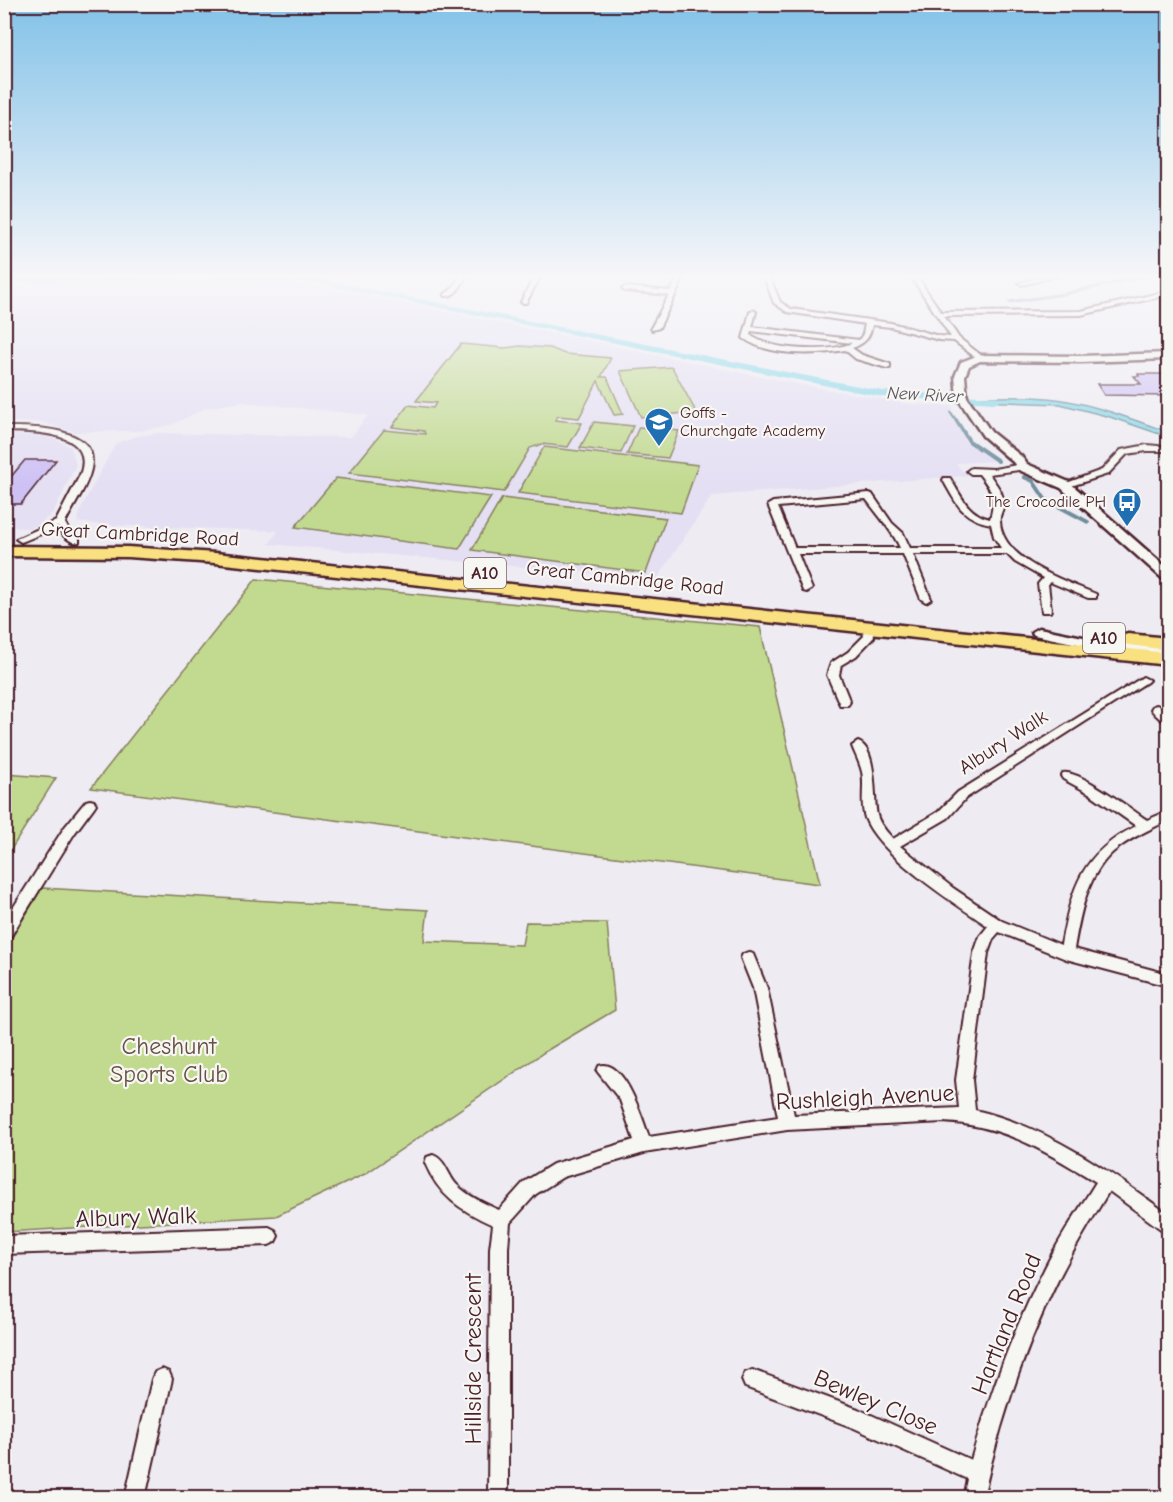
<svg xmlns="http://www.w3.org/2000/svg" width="1173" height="1502" font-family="'Comic Neue',sans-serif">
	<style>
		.built { fill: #e4dff3 }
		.green { fill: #c2da90; stroke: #867c5e; stroke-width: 1.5 }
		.water { fill: #89d7e7; stroke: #708d9c; stroke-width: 1.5 }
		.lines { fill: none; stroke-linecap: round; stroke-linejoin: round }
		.stream-far1 { stroke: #708d9c; stroke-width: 3 }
		.stream { stroke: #708d9c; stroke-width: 4 }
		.canal { fill: #89d7e7; fill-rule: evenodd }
		.building { fill: #cec2f4; stroke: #4a1f2b; stroke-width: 1.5 }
		.street-casing { stroke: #4a1f2b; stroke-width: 4 }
		.secondary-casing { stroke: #4a1f2b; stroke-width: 5 }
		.highway-casing { stroke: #4a1f2b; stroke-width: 5 }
		.street { fill: #f6f6f2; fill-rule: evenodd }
		.secondary { fill: #f6f6f2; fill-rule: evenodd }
		.highway { fill: #f9e181; fill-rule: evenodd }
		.labels { text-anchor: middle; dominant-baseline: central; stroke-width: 4.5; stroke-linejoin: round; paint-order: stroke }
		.far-poi-label { font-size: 16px; fill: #4a1f2b; stroke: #f6f6f2; text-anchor: start }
		.far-water-label { font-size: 18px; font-style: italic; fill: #5d5663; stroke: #f6f6f2 }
		.shield { fill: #f6f6f2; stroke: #7e6067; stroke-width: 1.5 }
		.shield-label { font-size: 18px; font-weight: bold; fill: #4a1f2b }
		.street-label { font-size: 20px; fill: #4a1f2b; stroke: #f6f6f2 }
		.near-park-label { font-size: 24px; fill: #684e44; stroke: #f6f6f2 }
		.near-street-label { font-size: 24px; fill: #4a1f2b; stroke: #f6f6f2 }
	</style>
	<rect width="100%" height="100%" fill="#eeecf2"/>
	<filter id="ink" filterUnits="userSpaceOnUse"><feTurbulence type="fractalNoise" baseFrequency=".0167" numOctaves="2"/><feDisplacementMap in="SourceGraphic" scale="12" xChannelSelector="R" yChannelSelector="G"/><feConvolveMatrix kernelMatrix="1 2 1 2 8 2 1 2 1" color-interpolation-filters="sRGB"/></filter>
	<g filter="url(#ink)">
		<path class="built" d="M130,278H254L337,289L792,383L910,404L953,406L951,417L970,443L996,461L956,463L961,470L973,475L712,496L657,579L269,544L278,531L102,525L77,522L82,506L116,443L137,436L157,433L351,437L368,415L242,402L206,408L171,425L140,431L75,432L41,422H5V286Z
			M4,434L42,436L55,439L71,447L76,465L54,511L42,523L30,528L5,527Z"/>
		<path class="green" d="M461,344L505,348L520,346L550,348L565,354L611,358L601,377H607L623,414L614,415L598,381L579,418L558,416L555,420L582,423L568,447L542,444L530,448L504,492L349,473L384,430L425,434L424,431L392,427L408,405L433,408L436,403L416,401Z
			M672,367L696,412L641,417L620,371Z
			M594,422L633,426L621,453L580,448Z
			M639,427L679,431L668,458L627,454Z
			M544,447L698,465L681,513L518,493Z
			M336,478L491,497L459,549L295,527Z
			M502,498L666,518L646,573L472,550Z
			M256,579L760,627L820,884L91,788Z
			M5,774L56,778L5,859L4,774Z
			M42,888L428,910L424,941L522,945L526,922L607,923L615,1010L546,1051L365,1174L276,1216L5,1232V949Z"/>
		<path class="water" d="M977,397C1000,397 1024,396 1047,398C1089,402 1129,418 1168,432V437L1110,417L1060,404L978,401Z"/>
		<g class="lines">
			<path class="stream-far1" d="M1009,302L1064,294L1151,275
				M951,413L957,422"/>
			<path class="stream" d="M956,420L969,441L998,461
				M1024,477L1033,481L1045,499L1088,522"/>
			<path class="canal" d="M72,275H278L317,279L883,391L997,397L1002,400L997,403L883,397L317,283L200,277L4,283V279Z"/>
		</g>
		<path class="building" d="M1138,374H1168V396L1104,395L1097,384H1141L1134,376H1139Z
			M25,460H56L21,504H4V485Z"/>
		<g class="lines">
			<g class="street-casing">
				<path id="street" d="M461,275H467C462,284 456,297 445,296V294L452,289Z
					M535,275H541L526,303H522L521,302Z
					M679,275H685L659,328L652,330L651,328L669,295L625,291L622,289L625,287L671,291Z
					M763,275H769L780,302L791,309L891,323L939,336L951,337L910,275H916L941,312L1081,311L1168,291V295L1081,315L944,316L959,338L982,356L983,358L979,360L954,341L939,340L891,327L872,325C870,338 864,344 852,348L862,355L890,364V368H887L856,359L845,350C815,355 769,357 743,338L750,312L753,310L756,312L752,327L859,340L863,334L865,324L787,312L774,303ZM751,331L852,343C829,353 771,351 750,335Z
					M1050,275H1061L1022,285L1019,283Z
					M4,427C31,427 101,426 91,469C87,488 73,506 65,523L69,530L79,538V542C70,544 62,535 58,527L24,541L21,542L16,539L56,521L80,475C97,430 32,432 4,431Z
					M1147,445L1168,447V451H1147L1127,454L1108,474L1065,488L1061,485L1102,470L1121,450Z
					M1023,464L1027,467L1026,469L989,474C996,484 1006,495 1003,508C1002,512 999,516 1000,521C1001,560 1065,581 1096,594V598H1088L1050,582L1048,584L1051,610L1050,612H1042L1038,584L1043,578L1015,562L1007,554H913L931,599L926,602L921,599L903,554H798L812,589L807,592L803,591L768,505L773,502L869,493L872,494L892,523L903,533L910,548H1001L994,537L991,524C962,519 956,503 943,480L944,478H950C961,496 968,514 990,519C996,496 993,492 979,474H971L967,471L971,468L994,469ZM866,499C877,514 894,533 900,548H795L778,507Z
					M867,624L872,627L874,637L856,656L841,665L839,675L850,702L848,705H840L827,675L831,663L848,652L864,636L862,627Z
					M1143,677L1149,680L1147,682L966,798L948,818L900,846L953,888L1002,921L1061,945C1072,887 1081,854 1136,826L1089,793L1063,779L1061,776L1063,773C1078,769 1132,810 1147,820L1168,811V820C1150,830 1129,838 1113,852C1086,876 1080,916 1074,949L1168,974V986L1066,959L999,932L993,939L988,953L972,1080L975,1110C1048,1127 1109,1171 1168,1214V1232L1162,1230L1109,1191C1093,1218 1076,1245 1061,1274C1026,1344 1000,1420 983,1498H963L967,1479L854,1428L745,1387L742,1380L745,1373L752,1370L858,1409L971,1460C990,1392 1016,1323 1049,1260C1063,1233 1080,1208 1096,1182C1044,1151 1005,1125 943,1122L787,1130L644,1153L563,1177L536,1194L510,1223L508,1248V1498H488L490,1248L493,1225C460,1210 439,1196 425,1163L427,1157L433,1155C446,1160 448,1176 457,1185C468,1196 485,1204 499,1210L524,1182L553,1164L634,1140L620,1100L597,1071L599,1066C624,1057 643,1120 649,1137L778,1117L753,988L741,958L743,954L748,952L753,954L767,988L794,1115L959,1108L956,1080L974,953L980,936L988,926C954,903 879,855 865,818C860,803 865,786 862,772C860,763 855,754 852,746L858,742C878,749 873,798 877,815C879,824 887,832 893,839L938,812L958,792Z
					M1157,705L1168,713V723C1162,721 1155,715 1151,709L1153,706Z
					M90,800L94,801L96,804L94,807L74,834L9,939L4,940V922L64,828L86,801Z
					M269,1227L275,1230L278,1236L275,1242L269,1245L4,1254V1236Z
					M162,1369L169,1372L172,1379L145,1498H125L152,1379L155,1372Z"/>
			</g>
			<g class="secondary-casing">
				<path id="secondary" d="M1168,353V359L1081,362L980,361L969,366L965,376L967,397L991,432L1021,456L1027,464L1069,482L1168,569V580L1163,579L1061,488L1019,470L1013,462L983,436L957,397L955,376L961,362L979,355L1081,356Z
					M1039,628L1093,639L1168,646V655L1093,647L1034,635L1032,632Z"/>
			</g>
			<g class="highway-casing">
				<path id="highway" d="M4,546L128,547L215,553L1168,653V665L215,563L128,557L4,556Z
					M1128,634L1168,638V650L1121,644L1119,640L1121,636Z"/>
			</g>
			<use href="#street" class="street"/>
			<use href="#secondary" class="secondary"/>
			<use href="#highway" class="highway"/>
		</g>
	</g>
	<linearGradient id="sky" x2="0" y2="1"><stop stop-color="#82c2e8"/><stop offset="0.57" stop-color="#f7f6f9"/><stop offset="1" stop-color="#f7f6f9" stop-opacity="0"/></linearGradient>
	<rect width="1173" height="485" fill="url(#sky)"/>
	<defs>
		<g id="school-pin" transform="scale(1.5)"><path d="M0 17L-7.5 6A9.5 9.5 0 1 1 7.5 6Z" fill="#1f6fb2" stroke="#f6f6f2"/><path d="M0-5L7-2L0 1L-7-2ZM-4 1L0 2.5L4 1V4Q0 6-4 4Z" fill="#fff"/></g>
		<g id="bus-pin" transform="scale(1.5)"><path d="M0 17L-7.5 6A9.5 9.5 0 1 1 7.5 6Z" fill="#1f6fb2" stroke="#f6f6f2"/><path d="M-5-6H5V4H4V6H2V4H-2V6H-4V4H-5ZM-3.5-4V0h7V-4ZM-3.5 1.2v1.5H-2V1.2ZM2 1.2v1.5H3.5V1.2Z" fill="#fff"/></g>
	</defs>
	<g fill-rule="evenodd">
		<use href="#school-pin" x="659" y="422"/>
		<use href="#bus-pin" x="1127" y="502"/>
	</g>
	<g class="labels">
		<g class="far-poi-label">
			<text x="680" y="413">Goffs -<tspan x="680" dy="18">Churchgate Academy</tspan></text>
			<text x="1106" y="502" text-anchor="end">The Crocodile PH</text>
		</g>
		<g class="far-water-label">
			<text transform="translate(925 395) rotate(3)">New River</text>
		</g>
		<g class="shield">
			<rect x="464" y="558" width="42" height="30" rx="4.5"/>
			<rect x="1083" y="623" width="42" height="30" rx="4.5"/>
		</g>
		<g class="shield-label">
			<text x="485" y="573">A10</text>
			<text x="1104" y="638">A10</text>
		</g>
		<g class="street-label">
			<text transform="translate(140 534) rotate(3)">Great Cambridge Road</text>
			<text transform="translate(625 578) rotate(6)">Great Cambridge Road</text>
			<text transform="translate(1003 742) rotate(-33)">Albury Walk</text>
		</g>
		<g class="near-park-label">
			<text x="169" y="1046">Cheshunt<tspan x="169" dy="28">Sports Club</tspan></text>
		</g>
		<g class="near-street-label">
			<text transform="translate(865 1097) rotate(-3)">Rushleigh Avenue</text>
			<text transform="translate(136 1217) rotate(-2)">Albury Walk</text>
			<text transform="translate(1006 1324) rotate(-68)">Hartland Road</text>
			<text transform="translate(473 1359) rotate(-90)">Hillside Crescent</text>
			<text transform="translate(876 1402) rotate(23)">Bewley Close</text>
		</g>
	</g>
	<rect width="1173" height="1502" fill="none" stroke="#f6f6f2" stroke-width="24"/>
	<rect x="12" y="12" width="1149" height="1478" fill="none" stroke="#4a1f2b" stroke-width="2" filter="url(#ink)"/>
</svg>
